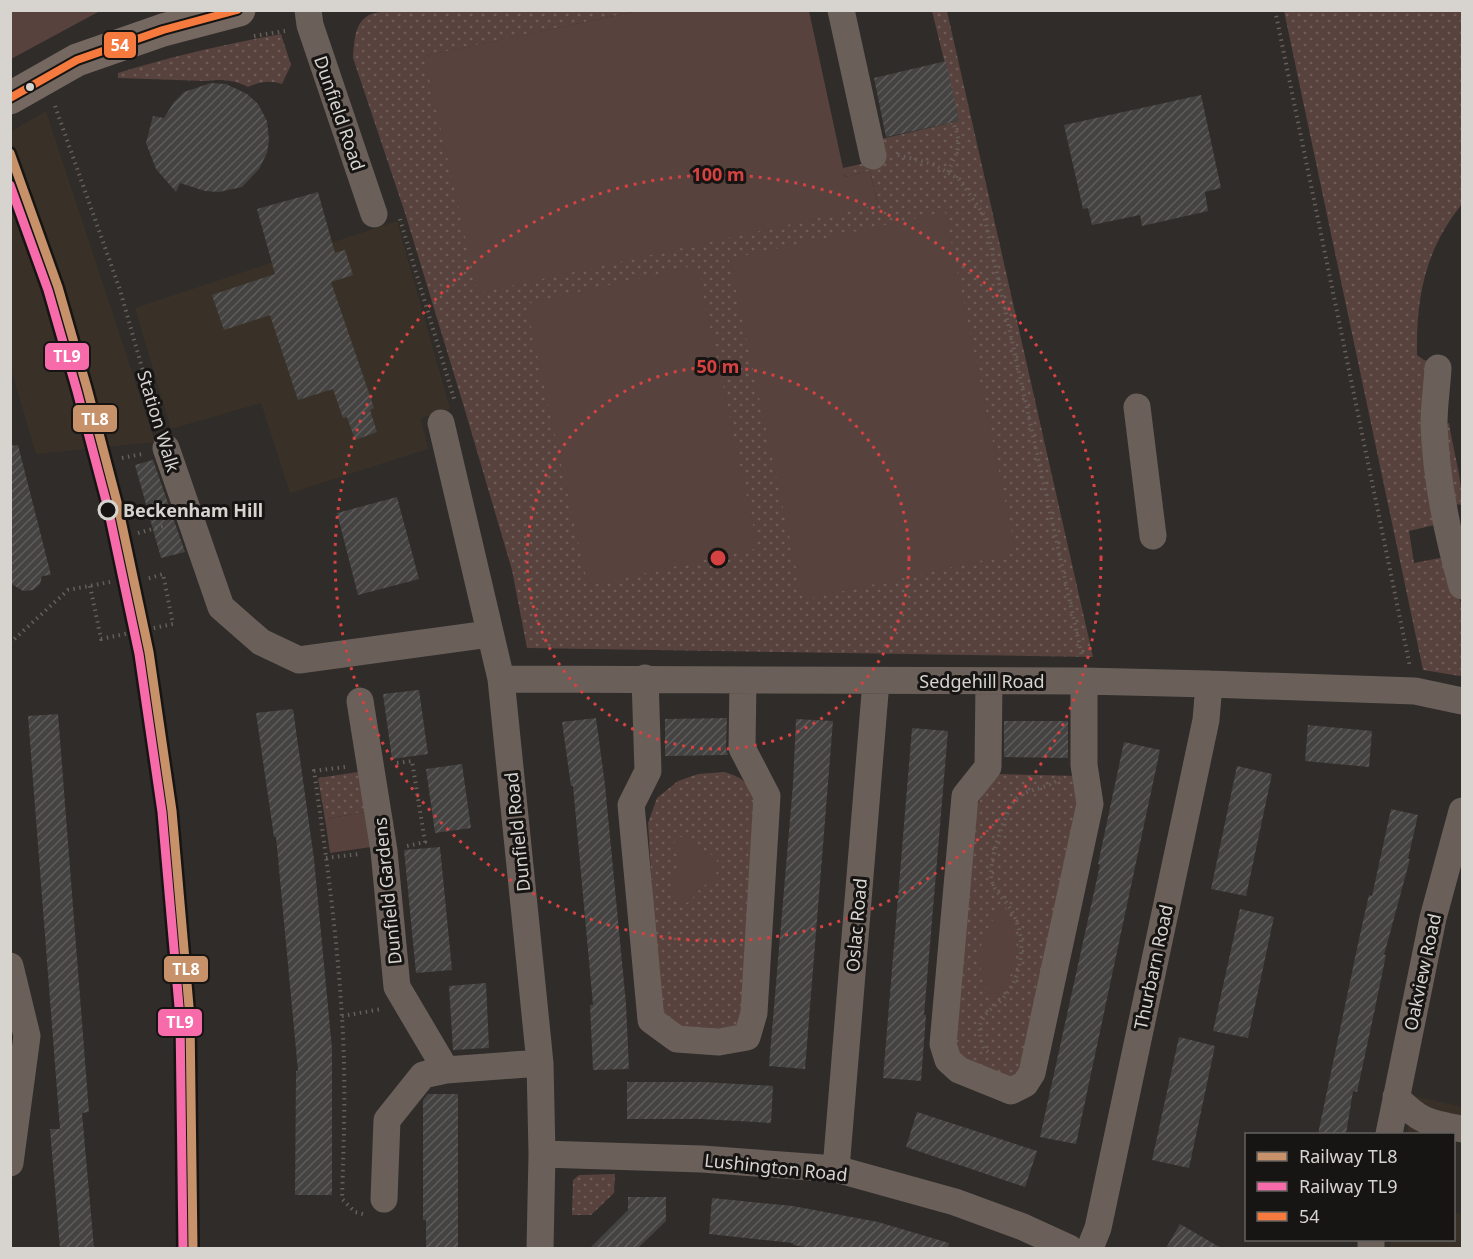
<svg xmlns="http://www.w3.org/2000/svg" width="1473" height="1259" font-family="'Noto Sans',sans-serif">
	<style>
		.built { fill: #393127 }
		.grass { fill: url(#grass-dots) }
		.park { fill: #58423e }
		.building { fill: url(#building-hatch) }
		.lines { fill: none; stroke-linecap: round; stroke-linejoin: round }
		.path { stroke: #665f5a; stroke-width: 4; stroke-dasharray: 1.5 4.5; stroke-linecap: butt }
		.minor { stroke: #6a5f59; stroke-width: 27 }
		.major { stroke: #756860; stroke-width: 33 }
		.bus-1-casing { stroke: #171513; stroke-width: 12 }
		.bus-1 { stroke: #f6793e; stroke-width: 8 }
		.rail-1-casing { stroke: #171513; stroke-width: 14 }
		.rail-2-casing { stroke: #171513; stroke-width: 14 }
		.rail-1 { stroke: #c7916a; stroke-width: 9 }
		.rail-2 { stroke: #f86bab; stroke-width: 9 }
		.ring { fill: none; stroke: #d64241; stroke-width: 3; stroke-dasharray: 3 6 }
		.bus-dot { fill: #d7d4d0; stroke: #171513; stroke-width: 2 }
		.stop-dot { fill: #171513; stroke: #d7d4d0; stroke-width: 3 }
		.labels { text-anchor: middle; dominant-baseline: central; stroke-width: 6; stroke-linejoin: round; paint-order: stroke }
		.street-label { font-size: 18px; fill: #d7d4d0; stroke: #171513 }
		.stop-label { font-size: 18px; font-weight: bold; fill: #d7d4d0; stroke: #171513; text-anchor: start }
		.centre { fill: #d64241; stroke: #171513; stroke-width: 3 }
		.ring-label { font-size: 18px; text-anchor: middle; font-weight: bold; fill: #d64241; stroke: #171513; stroke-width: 6; stroke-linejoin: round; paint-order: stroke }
		.line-badge { stroke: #171513; stroke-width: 2 }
		.badge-label { font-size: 16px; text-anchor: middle; font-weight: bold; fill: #fff }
	</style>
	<defs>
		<pattern id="grass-dots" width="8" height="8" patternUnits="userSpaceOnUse" patternTransform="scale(1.5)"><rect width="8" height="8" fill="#58423e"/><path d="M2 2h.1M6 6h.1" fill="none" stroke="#6f5c59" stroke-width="1.8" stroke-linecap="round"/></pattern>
		<pattern id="building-hatch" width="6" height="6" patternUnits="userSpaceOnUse" patternTransform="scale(1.5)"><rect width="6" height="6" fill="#444341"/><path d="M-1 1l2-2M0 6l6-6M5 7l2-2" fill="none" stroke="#5e5d5b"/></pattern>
	</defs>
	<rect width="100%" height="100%" fill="#2f2c29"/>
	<path class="built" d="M46,111L155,442L36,454L11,369L10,132Z
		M397,221L450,409L421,418L428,449L290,493L261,403L171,429L135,308Z
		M1414,1096L1462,1107V1141L1454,1134H1424L1407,1132Z
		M1454,1213L1462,1214V1248H1390L1391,1240H1454Z"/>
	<path class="grass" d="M390,11H637L425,56L878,205L870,171L845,177L843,168L884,159L881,139L959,121L932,11H947L1093,657L527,648L512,570L464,407L405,213L353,58C354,45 354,25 366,17C372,12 383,12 390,11Z
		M1284,11H1462V204C1425,250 1416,297 1417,355L1424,360L1431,361L1439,524L1409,531L1414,563L1445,557L1457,595L1462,604V675L1460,676L1423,670Z
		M281,34L291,65L282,84C269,80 260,82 248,87C234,80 222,79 206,81L118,78V73C172,56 226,44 281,34Z
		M1449,423C1453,450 1462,477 1462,505L1454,504L1446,424Z
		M358,772L365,812L325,819L318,778Z
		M724,772C744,778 748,782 755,801L743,1021L731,1029L679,1026L661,1014L658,992L648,823L657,798L678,781L698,774Z
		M994,774L1081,776L1084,800L1024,1069L1011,1078L967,1064L954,1049L976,807Z
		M615,1174L614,1193L591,1215H572L573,1180L579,1175Z"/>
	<path class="park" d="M11,10H100V11L11,59Z
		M637,11H809L845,177L870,171L878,205L478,293L424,56Z
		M945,212L1016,553L803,600L729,259Z
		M697,265L758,548L588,586L526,304Z
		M365,812L371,847L330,853L325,819Z
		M687,836L701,846L704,852L715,856L718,863L715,881C712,882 708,883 705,885C691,894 689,917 671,892L673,881L680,863L673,844L680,837Z
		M1004,906C1024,945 1020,969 993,1001C972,964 976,938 1004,906Z"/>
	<path class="building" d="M946,61L959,121L886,137L874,78Z
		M211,83L226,84L247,94L258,104L267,121L269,140L267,153L259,169L242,187L219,192L205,191L180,183L176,192L156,169L146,143L153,116L164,118L174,102L184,92Z
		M1201,95L1221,188L1205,192L1208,211L1142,226L1140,215L1092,225L1088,208L1083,209L1064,125Z
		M318,192L335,253L345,250L353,275L331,282L374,408L370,410L377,432L355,440L347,417L343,418L333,389L298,400L270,315L224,330L212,295L275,274L257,209Z
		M18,445L51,575L42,576L40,584L33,590L23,591L10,583V446Z
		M153,460L185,552L161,558L135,465Z
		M397,497L419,579L358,595L337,513Z
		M419,690L428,754L392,759L383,694Z
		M293,709L314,859L332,1049V1195H295L296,1071H298L276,837H274L256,713Z
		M58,714L89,1112L82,1113L94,1248H60L50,1129H60L28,716Z
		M596,718L605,785L626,1004L629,1069L593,1070L590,1005H593L573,786H571L562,722Z
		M727,718L726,748L728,755L665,756V719Z
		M796,719L833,721L805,1069L769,1066L793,784Z
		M1004,721H1068V758L1004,757Z
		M1308,725L1372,731L1369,767L1305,761Z
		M912,728L948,731L924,1015H926L921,1081L883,1078Z
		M1124,742L1160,750L1076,1144L1040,1137L1100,865L1098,864Z
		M462,764L471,828L435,833L426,769Z
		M1237,766L1272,774L1246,896L1211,889Z
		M1391,809L1418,815L1408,859H1410L1384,955H1386L1374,1013L1357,1092L1353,1091L1346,1134H1318L1359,939L1369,895L1372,896Z
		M440,847L452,970L416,973L404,850Z
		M1240,909L1274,917L1248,1038L1213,1031Z
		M486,983L489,1048L453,1050L449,986Z
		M1179,1037L1215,1046L1189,1168L1152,1160Z
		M627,1082H704L773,1086L771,1123L702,1119H627Z
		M428,1094H458V1248H426V1220H423V1100Z
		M917,1112L1037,1151L1025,1187L906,1147Z
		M628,1197H666V1221L638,1248H590L628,1210Z
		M712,1198L793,1206L878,1222L949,1243L948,1248H811L793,1245V1243L709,1234Z
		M1180,1224L1221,1248H1166Z"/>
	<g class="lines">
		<path class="path" d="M353,10V15
			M1275,10L1410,667
			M254,36L285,31
			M55,106L120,290L158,424
			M898,155L933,164L959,179L984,215L1082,656
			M948,172C958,149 963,147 953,122
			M400,219L455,402
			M122,458L142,454
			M138,533L167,525
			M90,586L101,639L173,624L163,574L147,579
			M10,643L68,590L110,582
			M397,763L412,761L425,842L407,846
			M345,767L314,771C326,853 337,935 342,1017C346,1078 344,1138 342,1199L355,1212L363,1214
			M326,858L359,854
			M342,1016L382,1009
			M988,1052L984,1049C982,1042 979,1034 980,1026C982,1013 998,1005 1006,995C1011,988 1016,979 1018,970C1025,947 1021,925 1008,905C1002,897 995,891 992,882C987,865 1003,819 1013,803C1023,787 1047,791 1060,778"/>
		<path class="minor" d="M308,10L310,25L374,214
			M841,10L873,156
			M1438,368C1437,387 1434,405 1434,424C1436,479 1447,533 1462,586
			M1137,407L1153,536
			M441,423L501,679L540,1063L542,1154L540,1248
			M166,448L221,607L261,642L299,660L489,634
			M645,678L648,771L631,805L651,1020L677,1039L719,1042L747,1037L754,1013L767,796L742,748L743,680
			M501,679L1084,681L1209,684L1415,691L1462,701
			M989,682L988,767L965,796L943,1044L948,1060L959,1070L1011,1091L1025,1084L1032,1073L1090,804L1084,765V681
			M360,701L384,851L397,987L446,1070L540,1063
			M10,966L27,1036L10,1163
			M1396,1097C1420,1122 1429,1123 1462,1129
			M1389,1134L1433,918L1462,811
			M542,1154L702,1159L836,1169L955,1202L1023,1227L1069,1248
			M836,1169L876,681
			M384,1199L387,1120L423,1075L446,1070
			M1090,1248L1098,1228L1206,720L1209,684
			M1371,1248V1240"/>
		<path class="major" d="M10,98L77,60L163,30L239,10"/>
		<g class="bus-1-casing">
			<path id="bus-1" d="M10,98L77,60L163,30L237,10"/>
		</g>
		<use href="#bus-1" class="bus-1"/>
		<g class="rail-1-casing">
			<path id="rail-1" d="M10,153L58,287L87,388L118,506L149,652L172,811L190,1018L193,1248"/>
		</g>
		<g class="rail-2-casing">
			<path id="rail-2" d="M10,185L48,290L77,391L108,508L139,654L162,812L180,1018L183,1248"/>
		</g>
		<use href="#rail-1" class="rail-1"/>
		<use href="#rail-2" class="rail-2"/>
	</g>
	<g class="ring">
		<circle cx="718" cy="558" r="191"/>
		<circle cx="718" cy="558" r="383"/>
	</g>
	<circle class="bus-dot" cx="30" cy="87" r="5"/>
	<circle class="stop-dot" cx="108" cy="510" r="9"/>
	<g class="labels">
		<g class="street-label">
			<text transform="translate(340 113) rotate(71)">Dunfield Road</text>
			<text transform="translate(159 421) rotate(73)">Station Walk</text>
			<text x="982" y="681">Sedgehill Road</text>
			<text transform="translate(517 832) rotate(-96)">Dunfield Road</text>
			<text transform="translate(387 891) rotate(-96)">Dunfield Gardens</text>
			<text transform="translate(856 925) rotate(-85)">Oslac Road</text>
			<text transform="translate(1153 967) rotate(-78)">Thurbarn Road</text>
			<text transform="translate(1422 972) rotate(-78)">Oakview Road</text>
			<text transform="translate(776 1167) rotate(6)">Lushington Road</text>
		</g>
		<g class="stop-label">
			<text x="123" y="510">Beckenham Hill</text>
		</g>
	</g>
	<circle cx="718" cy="558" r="9" class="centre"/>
	<g class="ring-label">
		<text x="718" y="181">100 m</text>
		<text x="718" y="373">50 m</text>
	</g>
	<g class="line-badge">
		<rect x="103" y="31" width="34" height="28" rx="6" fill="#f6793e"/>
		<rect x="44" y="342" width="46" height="29" rx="6" fill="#f86bab"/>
		<rect x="72" y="404" width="46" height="29" rx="6" fill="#c7916a"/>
		<rect x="163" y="955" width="46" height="28" rx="6" fill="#c7916a"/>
		<rect x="157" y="1008" width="46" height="29" rx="6" fill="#f86bab"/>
	</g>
	<g class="badge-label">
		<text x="120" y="51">54</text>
		<text x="67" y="362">TL9</text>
		<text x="95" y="425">TL8</text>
		<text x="186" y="975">TL8</text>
		<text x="180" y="1028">TL9</text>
	</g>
	<rect width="1473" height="1259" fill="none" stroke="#d7d4d0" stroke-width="24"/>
	<rect x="1245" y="1133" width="210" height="108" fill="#171513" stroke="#64615f" stroke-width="1.5"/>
	<rect x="1257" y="1152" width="30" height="9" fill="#c7916a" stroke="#64615f" stroke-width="1.5"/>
	<text x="1299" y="1163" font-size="18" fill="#d7d4d0">Railway TL8</text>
	<rect x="1257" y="1182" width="30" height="9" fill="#f86bab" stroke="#64615f" stroke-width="1.5"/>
	<text x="1299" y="1193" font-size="18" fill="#d7d4d0">Railway TL9</text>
	<rect x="1257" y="1212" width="30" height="9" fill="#f6793e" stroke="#64615f" stroke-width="1.5"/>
	<text x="1299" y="1223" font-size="18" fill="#d7d4d0">54</text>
</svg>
